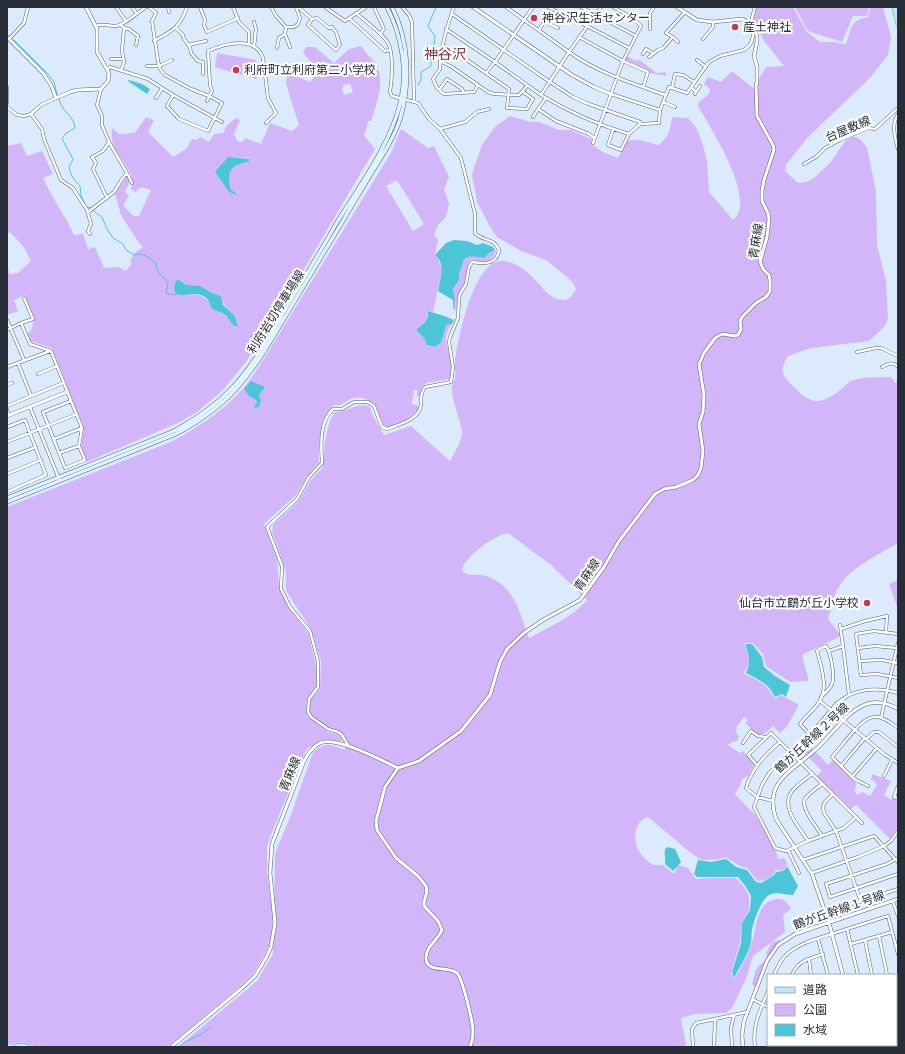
<svg xmlns="http://www.w3.org/2000/svg" width="905" height="1054" font-family="'DejaVu Sans','Noto Sans JP',sans-serif">
	<style>
		.green { fill: #d3b6fa; fill-rule: evenodd }
		.water { fill: #4bc6d9 }
		.lines { fill: none; stroke-linecap: round; stroke-linejoin: round }
		.stream { stroke: #4bc6d9; stroke-width: 1 }
		.minor-casing { stroke: #536176; stroke-width: 3.5 }
		.tertiary-casing { stroke: #536176; stroke-width: 4 }
		.secondary-casing { stroke: #536176; stroke-width: 4.5 }
		.primary-casing { stroke: #6b9bb8; stroke-width: 5 }
		.minor { stroke: #fff; stroke-width: 2.5 }
		.tertiary { stroke: #fff; stroke-width: 3 }
		.secondary { stroke: #def3fe; stroke-width: 3.5 }
		.primary { stroke: #bce6fe; stroke-width: 4 }
		.poi-dot { fill: #c83855; stroke: #fff; stroke-width: 1.5 }
		.labels { text-anchor: middle; dominant-baseline: central; stroke-width: 4; stroke-linejoin: round; paint-order: stroke }
		.poi-label { font-size: 12px; fill: #272e37; stroke: #fff; text-anchor: start }
		.street-label { font-size: 12px; fill: #272e37; stroke: #fff }
		.quarter-label { font-size: 14px; fill: #7c343e; stroke: #fff }
	</style>
	<rect width="100%" height="100%" fill="#dceafd"/>
	<path class="green" d="M757,7H793L807,32L817,40L821,42H834L846,44C852,28 849,21 868,17L870,7H883L891,37L888,55L870,78L807,138L786,165L785,171L798,183L806,182L814,178L830,163L846,140L851,137H857L862,141L867,148L876,191L877,245L886,281L888,320L884,327L869,341L811,348L788,356C781,368 780,373 790,383C808,402 816,408 839,391C843,388 847,383 851,381C863,376 879,378 891,377L895,383L898,382V543C876,557 848,567 836,592C832,600 831,611 828,619L841,636L802,655L809,681L790,682L766,666L763,654L753,643H744C748,655 753,663 743,673C759,681 766,683 775,699L781,695L799,705L787,726L780,733L773,726C759,741 757,734 745,723L748,721L744,717L737,726L736,732L739,737L737,741L732,742L728,745L740,753L743,751L754,765L748,776L742,779L740,786L735,794L756,816L776,851L778,859L784,858L787,863L784,870H776C773,876 765,881 758,881L747,868L740,866L726,857L719,859L702,860L692,854L648,817C633,821 632,843 641,854C644,859 649,862 653,865H663L674,874L678,865L688,868L696,879L707,878H736L744,887L749,896V910L742,922L740,942L731,973L734,979C741,968 748,955 752,942C757,927 756,901 777,899C783,898 788,903 791,909L783,915L785,932L753,956L746,979L732,1008L726,1013L695,1014L681,1018L686,1045L684,1047H178L257,981L273,954V922L271,941L265,954L252,975L238,988L170,1045L165,1047H37L23,1042L7,1045V507L173,441C197,428 220,413 240,392C247,384 254,374 260,365L391,153L401,129L428,148L434,146L449,177L444,189L449,204L446,217L438,225L434,235L438,240L435,255L437,256L442,270L433,312L428,311L427,319L416,330L425,339L426,346L436,347L441,343L446,326L447,324H452C439,340 451,350 452,367C452,371 451,375 450,379L426,383L423,386L420,396H417V390H414L412,404L419,406L416,413L404,421L389,428H386L383,426L375,404C369,400 362,397 354,398C345,400 344,407 334,405C319,421 319,441 319,462L311,471L295,496L264,524L277,559L279,588L289,608L308,633L315,661L317,673V686L307,699L306,711L307,716L328,732L339,735L342,739L341,741C323,740 320,738 306,750L272,832L267,847V872L274,922L275,853L291,815L313,752C325,742 330,744 345,750V737L338,730L328,728L312,716L309,711L311,699L320,688L321,661L311,629L286,591V571L272,532L273,525L298,502L311,480L323,467C324,447 325,430 334,412C347,413 358,401 370,407L372,414L384,435L411,426L450,461C453,455 463,439 462,433C461,419 452,404 452,389C451,385 454,382 455,378C456,370 454,361 456,354C460,332 474,261 502,261C517,261 529,273 539,284C544,290 549,296 557,299C560,300 563,300 566,300L571,297L576,289L573,283L567,277L546,260L521,251L497,237L489,225L477,202L472,174L482,145L495,127L510,116L531,122H539L559,130H571L593,140L591,144L603,152L618,158L627,141C639,138 647,142 658,145C669,138 670,129 672,117L688,118L696,127L702,142L707,161L709,192L733,220C758,201 710,127 698,106L699,102L709,94L710,89L704,84L708,77L721,82L732,71L753,88L766,67L784,66L764,41L754,19ZM397,180L424,224L413,231L386,186ZM254,382L258,385L261,392L259,396L261,402L255,408L254,406L257,403L256,400L249,396L246,391ZM508,533L551,565L587,600C572,618 550,626 529,638C519,612 515,583 482,575C475,574 467,577 462,570C464,557 496,534 508,533Z
		M795,7H869L867,16H853L842,42L808,31Z
		M361,46C365,52 374,61 377,66C385,83 376,105 371,121H368L367,127L364,135L375,149L278,313L246,362L223,390L197,412L178,423L87,462L81,446L84,428L52,348L30,341L27,333L31,331L34,318L25,295L14,300L18,311L7,315V261L9,274L18,273L31,261L23,246L10,232L8,233L7,232V146L21,143L27,156L42,151L53,174L43,178C52,198 65,215 74,235L83,234L88,249L95,247L104,268L118,267L126,271L132,263L130,260L136,252L143,247L137,240L121,215L115,194L127,176L130,181L125,192L129,196L123,205L133,216H139L151,190L141,187L135,192L131,189C138,174 118,158 113,144C111,139 112,132 112,128L119,134L135,133L146,117L154,120L148,132L173,157L186,149L192,139L196,140L201,137L209,142L214,134L223,133L227,125L236,118L240,120L234,134L238,142H242L245,138L261,144L270,123L292,131L299,125L286,84L287,76L291,74L310,82L319,72L303,53L306,47H315L334,63L349,49ZM350,84L353,92L344,95L342,89L344,85ZM228,157L249,158L248,162C237,164 224,169 229,183C230,186 231,187 231,190L236,193V195L229,192L215,172L216,169ZM179,280L186,285L193,286L221,296C222,310 240,312 234,326C227,319 226,312 215,310L209,302L200,295L176,294L174,289Z
		M217,53L256,60L259,75L256,79L215,67Z
		M627,56L636,61L638,59L657,73L665,72L667,76L649,73L648,70L625,60Z
		M495,250L496,251C491,264 484,263 472,259L469,261L464,285L459,293L457,300V310L454,305L455,300L453,289L459,280V274L464,259C470,255 474,255 481,258Z
		M898,580V607H897L889,584Z
		M805,741L813,749L806,755L798,747Z
		M816,752L828,765L833,760L856,783L855,791L857,795L863,792L870,796L877,785L873,780H871L872,774L891,781L884,795L891,800L892,798L898,801V826L890,839L856,805L851,809L817,776L822,771L809,758Z
		M779,940L781,943L770,955L756,988L752,984C754,978 754,970 760,965C763,963 764,961 767,958L766,953L772,942Z
		M898,1030V1047H856L857,1045H896V1031Z"/>
	<path class="water" d="M129,80L142,84L150,89L147,94L128,81Z
		M228,157L250,159L248,162C237,164 228,167 229,180C229,184 230,186 231,190L236,193V195L229,192L215,172L216,170Z
		M454,240L467,241L477,245L483,243L493,247L495,250L489,253L484,258C476,257 472,254 464,259L459,274V280L453,289L455,300L454,305L456,311L453,307V300L438,291C440,279 446,263 435,255L446,243Z
		M177,280H179L186,285L200,286L210,292L221,296L223,305L234,315L238,326H234C223,313 229,315 212,309C205,286 190,298 176,294C173,289 174,284 177,280Z
		M428,311L444,316L454,320L452,324H447L446,326L441,343L435,347L426,345L425,339L416,330L425,322L428,317Z
		M251,381L265,387L259,395L261,401L259,407L255,408L254,406L257,403L256,400L249,396L244,389Z
		M745,644H752L762,657L764,667L775,676L790,685L786,697L782,694L775,697C769,684 758,679 746,673C751,662 749,655 745,644Z
		M668,847L675,849L681,862L673,871L665,864C666,859 664,855 665,849Z
		M726,859L736,867L747,870L756,882L761,883L774,875L776,872C781,871 785,872 787,866L798,886L793,895C786,895 776,891 769,895C761,900 754,920 752,930C751,934 752,938 751,942C749,953 739,968 734,978L732,972L741,943L742,923L750,910L751,896L746,887L738,877H697L694,874L698,860L711,862Z"/>
	<g class="lines">
		<path class="stream" d="M14,40L49,75L54,82L57,94
			M418,85L421,80V72L431,66V60L427,53L434,45L435,36L428,26L436,7
			M59,99C62,113 74,115 75,128L65,134L62,139L73,159L69,167L70,171L73,178L80,186L81,195L86,207L92,208L96,213L102,217L107,229L113,238L123,244L126,250L134,255C143,252 149,258 156,263L157,270L168,283L166,293L174,295L177,294
			M10,1047C18,1042 25,1042 32,1047
			M94,1047H97
			M179,1047L183,1043L200,1035L211,1027"/>
		<g class="minor-casing">
			<path id="minor" d="M116,7L126,21
				M132,7L137,14
				M149,7L156,13L152,21L158,61L160,69L165,75L191,89L209,96L222,103L208,131L179,119L167,106L173,95
				M168,7L169,12
				M200,7L205,20L204,25L207,32L238,18
				M233,7L239,22L249,32V43
				M271,7L276,16L286,27L285,34L290,47
				M298,7L312,19
				M325,7L345,21L366,7
				M374,7L384,29L380,34
				M402,7L409,15L412,22L414,101
				M454,7C447,27 440,48 440,69L433,79L437,88L444,94L474,92L478,85
				M548,7L587,26L629,48
				M581,7L636,36
				M601,7L569,52C598,73 632,83 665,95
				M452,14L550,82L573,97L586,103L640,122V124
				M317,18L329,28L332,27L336,32L340,45L336,50L308,25L312,19Z
				M349,18L385,51L390,50
				M254,22L256,29L254,47
				M121,25L124,28L122,51L124,62L121,70
				M96,26C102,23 108,26 115,26C124,26 138,12 146,7
				M286,27H294L298,24L300,18L296,7
				M124,28L129,29L138,36L136,45
				M176,28L183,35L184,39L190,47L191,53L198,61L203,62V74
				M446,29L495,62L533,7
				M650,29V13L654,7
				M539,30L544,22L558,28
				M579,37L623,61L648,72L643,87
				M9,39L24,23L28,7
				M703,39L713,27V22
				M154,41C172,31 180,28 187,7
				M678,42L673,37L666,33L685,12
				M188,45L206,41
				M444,46L454,51L509,89L507,108L527,109L533,99L523,92
				M277,48L279,38L285,34
				M643,54L646,49L653,53
				M649,57L658,50L663,48L673,37
				M111,59H124
				M697,60L706,67
				M440,61L452,67L488,92L494,94L519,95L527,86
				M147,66H160
				M159,66L172,60
				M108,69L110,67L148,79L173,95L222,122
				M486,73L495,62L541,95L569,52L506,7
				M7,87V103
				M691,87L696,92L695,94
				M672,88L675,74L683,75L694,82
				M101,89L97,105L102,116V125L109,142L103,151L92,157L96,163L93,169L107,198
				M439,90L447,79L462,89L464,93
				M696,92L700,86
				M611,94L660,110
				M541,95C569,112 598,125 629,134L640,124L659,123L660,110L669,87L687,93L709,62L720,56L744,50L749,46L752,41L754,29L752,18L755,7
				M156,98L162,88
				M207,101L212,91L210,85L208,51C224,44 255,35 263,58L268,98L276,113L266,123
				M663,102L675,107
				M7,107L17,115L24,116L31,114L41,105L56,98
				M538,109L546,98
				M31,114L42,129L44,139L61,180L73,188L87,210L91,224L88,231L90,234
				M898,114C891,126 895,137 898,149
				M533,117L538,109L556,121L589,134L594,138
				M440,129L465,122L477,112L489,109
				M613,130L608,145L621,150L629,134
				M109,142L127,173L132,183
				M593,143L623,61L641,26L633,18L613,7
				M804,164L816,157L825,148L840,140L868,128L875,129L898,108
				M88,212L114,192L122,179L127,173
				M7,320L24,360
				M21,323L33,319L24,298
				M7,330L21,323L30,344L51,351L82,428L79,446L85,460L65,468L43,412L71,401
				M857,352L876,348H881L898,356
				M18,363L31,396
				M7,367L50,351
				M882,367C888,364 893,361 898,367
				M38,374L57,366
				M7,385L12,383
				M7,406L63,383
				M30,407L59,479
				M7,410L9,415
				M7,427L25,420L46,475L7,492
				M54,439L82,428
				M7,442L77,414
				M59,453L79,446
				M7,458L36,447
				M7,474L41,460
				M841,629L865,621L887,616L886,632
				M898,634L874,631L856,634L861,675L877,674L898,678
				M858,648L875,646L897,648
				M829,651L843,646L840,625
				M859,661L882,660L898,663
				M849,695C865,688 881,688 898,693
				M821,697C825,693 830,689 832,684C835,676 831,653 826,646L819,649L817,651C821,666 829,688 819,702C814,710 806,716 800,724L810,735L837,703L849,695L843,646
				M820,701L884,754L898,763
				M881,718L898,643
				M866,739L874,732H879L898,747
				M743,743L751,731L758,736L765,737
				M348,745L342,735L338,732L328,729L311,717L308,712L309,699L318,687V661L310,631L290,607L281,589L282,566L267,527L297,499L309,477L322,463C321,446 319,422 333,409H342L354,402H368L374,406L382,427L387,429C400,424 419,420 421,405C421,398 421,392 425,387L451,382L453,367L449,342L450,337L458,318L459,299L460,294L466,284L469,267L472,262C484,264 497,265 499,250C494,237 483,242 475,233V214L461,158L440,129L429,119L418,103L392,96L390,92C392,80 394,54 388,43C384,35 364,20 356,13
				M877,748L852,777L832,757C839,749 846,740 853,732C869,713 878,712 898,728
				M791,753L769,773L762,785L754,807L775,848L786,851L808,841L844,828L856,817
				M757,765L748,755L771,733L862,823
				M841,766L865,738
				M884,776L892,760
				M852,777C857,782 862,782 868,786
				M898,786L894,797L898,799
				M833,794L825,802L823,807L824,813L836,831L861,902
				M773,801L757,797L746,788C752,768 765,755 780,742
				M822,836C817,827 800,808 805,799C809,793 817,788 822,784
				M808,841C799,827 779,806 793,790C798,784 806,779 812,774
				M788,850L799,873
				M898,858L887,864L826,884L830,897L898,874
				M803,860L874,836L898,862
				M812,873L858,857L884,846L891,841L898,831
				M893,902L898,916
				M826,912L898,889
				M847,929L888,916L898,954
				M879,936L887,975
				M818,939L828,975
				M865,940L872,975
				M851,944L892,932
				M809,959L811,975
				M774,975C777,968 780,961 785,956C799,941 828,936 847,929L858,975
				M792,975C798,960 809,959 823,954
				M896,982H898
				M752,999L768,1007
				M896,1022H898
				M772,1045L773,1047
				M789,1045L790,1047
				M693,1047L692,1029L696,1023L747,1012
				M714,1047L715,1019
				M732,1047L731,1028L734,1015
				M755,1047C752,1024 760,1012 768,991
				M796,1047L799,1045
				M824,1047L825,1045"/>
		</g>
		<g class="tertiary-casing">
			<path id="tertiary" d="M473,7L572,75L594,87L611,94
				M7,37L43,73L51,85L56,98L70,92L77,90L101,89L108,81L109,73L97,52V29L86,7
				M7,416L67,392
				M398,768L385,787L376,821L377,830L396,858L418,876L426,886L427,891L424,902V906L438,921L442,930C438,940 425,947 426,959C427,973 449,966 457,973C463,980 473,1022 473,1032C473,1037 472,1042 470,1047
				M843,975L829,923L812,874L776,819C772,807 771,795 778,784C785,772 803,761 814,751C839,730 859,686 898,709
				M171,1047L241,989L255,976L266,958L271,947L275,923L270,873L272,844L304,761C308,754 312,747 320,743C337,736 381,760 398,768L419,761L461,731L490,695L500,662L507,649L524,633L543,620L580,600L604,567L619,541L655,494L664,489L676,487L693,480L698,475L701,468L703,451L699,424L703,412L704,395L699,364L704,353L715,338L722,334L735,336L738,335L741,329L740,321L742,317L756,303L766,297L770,291V280L769,275L763,269L760,262L767,237L769,219L768,213L762,201V191L764,180L774,150L773,145L757,116L756,85L757,82V66L754,56L757,42V36L754,29L748,22L742,19L713,22L697,20L677,7
				M743,1047L742,1035L744,1021L767,961L778,945L795,934L898,899
				M843,1047L844,1045"/>
		</g>
		<g class="secondary-casing">
			<path id="secondary" d="M7,498L174,431C196,419 215,406 232,388C253,366 268,339 283,313C301,283 319,254 336,224C358,188 390,145 400,104C408,72 402,36 387,7
				M7,502L176,434C198,422 219,408 236,389C256,367 270,342 285,317C305,284 325,251 344,219C355,200 366,182 377,164C386,150 395,135 400,119C411,82 409,41 392,7"/>
		</g>
		<g class="primary-casing">
			<path id="primary" d="M894,7L898,24
				M897,7L898,11"/>
		</g>
		<use href="#minor" class="minor"/>
		<use href="#tertiary" class="tertiary"/>
		<use href="#secondary" class="secondary"/>
		<use href="#primary" class="primary"/>
	</g>
	<g class="poi-dot">
		<circle cx="534" cy="18" r="4"/>
		<circle cx="735" cy="27" r="4"/>
		<circle cx="236" cy="70" r="4"/>
		<circle cx="867" cy="603" r="4"/>
	</g>
	<g class="labels">
		<g class="poi-label">
			<text x="542" y="18">神谷沢生活センター</text>
			<text x="743" y="27">産土神社</text>
			<text x="244" y="70">利府町立利府第二小学校</text>
			<text x="859" y="603" text-anchor="end">仙台市立鶴が丘小学校</text>
		</g>
		<g class="street-label">
			<text transform="translate(848 129) rotate(-23)">台屋敷線</text>
			<text transform="translate(756 241) rotate(-81)">青麻線</text>
			<text transform="translate(276 312) rotate(-58)">利府岩切停車場線</text>
			<text transform="translate(587 575) rotate(-56)">青麻線</text>
			<text transform="translate(812 738) rotate(-43)">鶴が丘幹線２号線</text>
			<text transform="translate(290 774) rotate(-67)">青麻線</text>
			<text transform="translate(839 910) rotate(-19)">鶴が丘幹線１号線</text>
		</g>
		<g class="quarter-label">
			<text x="445" y="54">神谷沢</text>
		</g>
	</g>
	<rect width="905" height="1054" fill="none" stroke="#272e37" stroke-width="16"/>
	<rect x="767" y="974" width="130" height="72" fill="#ffffff" stroke="#a9abaf"/>
	<rect x="775" y="987" width="20" height="6" fill="#bce6fe" stroke="#a9abaf"/>
	<text x="803" y="994" font-size="12" fill="#272e37">道路</text>
	<rect x="775" y="1004" width="20" height="12" fill="#d3b6fa" stroke="#a9abaf"/>
	<text x="803" y="1014" font-size="12" fill="#272e37">公園</text>
	<rect x="775" y="1024" width="20" height="12" fill="#4bc6d9" stroke="#a9abaf"/>
	<text x="803" y="1034" font-size="12" fill="#272e37">水域</text>
</svg>
